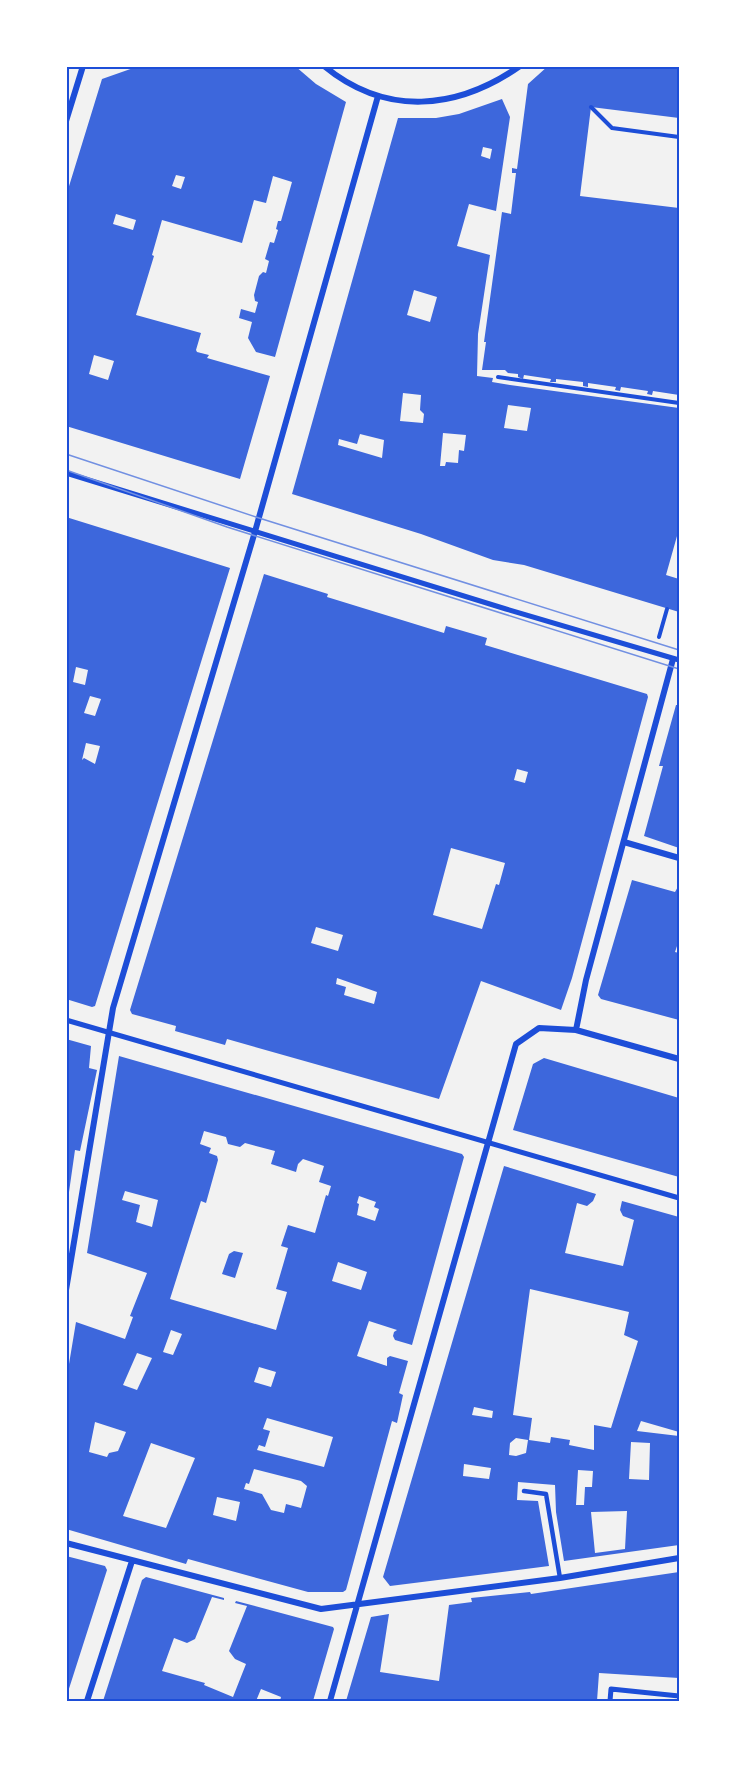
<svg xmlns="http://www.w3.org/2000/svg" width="745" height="1767" font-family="'Work Sans',sans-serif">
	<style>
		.building { fill: #3d67dc; fill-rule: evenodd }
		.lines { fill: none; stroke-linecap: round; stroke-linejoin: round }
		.path { stroke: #1d4ed8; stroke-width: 4 }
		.service { stroke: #1d4ed8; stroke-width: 4.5 }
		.pedestrian { stroke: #1d4ed8; stroke-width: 5 }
		.minor { stroke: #1d4ed8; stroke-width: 6 }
		.tram { stroke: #7290e2; stroke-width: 1.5 }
		.neatline { fill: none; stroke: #1d4ed8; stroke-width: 2 }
	</style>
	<rect width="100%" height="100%" fill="#f2f2f2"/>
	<path class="building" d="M139,66H295L316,84L346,102L275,357L256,352L248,338L252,322L239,318L241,309L255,313L258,302L255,301L254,295L259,276L263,272L266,273L269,261L265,259L270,242L274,243L278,230L276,229L278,221H281L292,182L273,176L266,203L254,200L242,243L162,220L152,255L154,256L136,315L201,333L196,350L197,352L209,355L207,358L270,376L240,479L66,426V196L102,79ZM176,175L185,177L181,189L172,186ZM116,214L136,220L133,230L113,224ZM94,355L114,361L108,380L89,374Z
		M548,66H679V118L591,107L580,196L679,208V395L653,391L652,395L647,394L648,391L621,387L620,391L615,390L616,387L588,383V387L583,386V382L556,379V382H550L551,379L524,375L523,379L518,377V374L508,373L505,370H482L486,342H484L502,212L511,214L516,173H512V168L517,169L528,84Z
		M502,99L510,117L496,211L469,204L457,246L490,255L478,334L477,376L493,378L492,382L510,385L679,408V529L666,575L679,579V612L524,565L493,560L421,534L292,494L398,118H436L459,114ZM483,147L492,149L490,159L481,156ZM414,290L437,297L430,322L407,315ZM403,393L421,395L420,410L424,414L423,423L400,421ZM508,405L531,408L527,431L504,428ZM443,433L466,435L464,451L459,450L458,463L446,462L445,466H440ZM360,434L384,440L382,458L338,445L339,439L357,444Z
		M66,517L230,568L95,1006L92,1007L66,999ZM76,667L88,670L85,685L73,682ZM90,696L101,699L95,716L84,713ZM86,743L100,746L95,764L84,758L82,760Z
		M264,574L328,594L327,597L444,633L446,626L487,638L485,645L647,694L648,697L572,978L561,1010L481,981L439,1099L227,1039L225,1045L175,1031L176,1026L132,1014L130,1010ZM517,769L528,772L525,783L514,780ZM451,848L505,863L499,885L496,884L482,929L433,915ZM316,927L343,935L338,951L311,943ZM337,978L377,992L374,1004L344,995L346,987L336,984Z
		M676,705H679V848L644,836L663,766H659Z
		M632,880L675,892L679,885V940L675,952L679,953V1020L601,999L598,995Z
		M66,1039L91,1046L89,1068L97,1070L80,1151L75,1150L67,1206Z
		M119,1056L462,1154L464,1157L412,1345L395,1340L393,1336L394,1332L397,1330L369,1321L357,1356L387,1366V1358L390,1356L408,1361L399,1393L403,1395L397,1423L392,1421L346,1590L343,1592H308L188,1559L186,1564L66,1529V1382L76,1322L125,1339L133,1317L130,1316L147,1273L87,1253ZM204,1131L226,1137L228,1144L240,1147L245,1143L275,1151L271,1164L296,1172L298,1164L303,1159L324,1166L319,1182L331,1186L328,1196L326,1195L315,1233L288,1225L281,1246L288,1248L276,1289L287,1292L276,1330L170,1299L201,1201L206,1203L218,1160L217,1156L209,1153L211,1148L200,1144ZM125,1191L158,1200L152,1227L136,1222L140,1205L122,1200ZM359,1196L376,1202L374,1207L379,1209L375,1221L357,1215L359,1204L357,1203ZM338,1262L367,1272L361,1290L332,1281ZM171,1330L182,1334L173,1355L163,1352ZM137,1353L152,1358L137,1390L123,1385ZM259,1367L276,1372L271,1387L254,1382ZM267,1418L333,1437L324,1467L257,1450L259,1445L265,1447L270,1431L263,1429ZM95,1422L126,1432L118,1451L109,1453L107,1457L89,1452ZM151,1443L195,1458L166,1528L123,1516ZM254,1469L301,1481L307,1486L301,1508L286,1504L284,1513L271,1510L262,1494L244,1489L246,1483L249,1484ZM217,1497L240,1502L236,1521L213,1515Z
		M544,1058L679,1098V1177L513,1130L533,1064Z
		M504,1166L596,1194L593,1201L587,1206L577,1203L565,1253L623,1266L634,1220L623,1216L620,1210L622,1201L679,1217V1432L641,1421L637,1431L679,1436V1545L564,1561L556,1512L555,1485L518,1482L517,1500L538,1501L549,1566L390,1586L383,1577ZM530,1289L629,1312L624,1335L638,1341L611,1428L594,1425V1450L569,1445L570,1440L551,1437L550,1443L529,1440L532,1418L513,1415ZM474,1407L493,1411L492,1418L472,1415ZM516,1438L528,1440L526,1453L516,1456L509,1455L510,1443ZM631,1442L650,1443L649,1480L629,1479ZM464,1464L491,1468L489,1479L463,1476ZM578,1470L593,1471L592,1487H585L584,1505H576ZM627,1511L625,1549L595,1553L591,1512Z
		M234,1251L243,1253L235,1278L222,1274L229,1254Z
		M66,1556L105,1566L107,1570L66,1698Z
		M679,1572V1678L599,1673L597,1701H346L371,1617L389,1614L380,1672L439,1681L449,1605L472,1602L471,1598L530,1592L531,1594Z
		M146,1577L224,1598V1600L212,1597L195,1639L187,1643L174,1638L162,1671L205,1683L204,1685L233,1697L246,1664L235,1659L229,1651L247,1606L235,1603L236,1601L333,1627L334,1629L313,1701H280L281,1697L261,1689L256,1701H103L142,1580Z"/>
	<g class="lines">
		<path class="path" d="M591,107L612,128L679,137
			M498,377L679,403
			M659,637L667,609"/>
		<path class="service" d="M524,1491L546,1494L560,1578"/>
		<path class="pedestrian" d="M66,473L506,609L679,660
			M66,1020L679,1198
			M610,1701L611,1689L679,1696"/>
		<path class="minor" d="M324,66C386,117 457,110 520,66
			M66,121L83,66
			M624,842L679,858
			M576,1030L586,980L673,659
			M66,1290L113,1008L254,535L378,96
			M66,1543L321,1609L560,1578L679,1558
			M87,1701L132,1561
			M330,1701L516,1044L539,1028L576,1030L679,1059"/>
		<path class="tram" d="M66,454L259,518L679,650
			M66,470L227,527L679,669"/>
	</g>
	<rect width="745" height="1767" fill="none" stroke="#ffffff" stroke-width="135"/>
	<rect x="68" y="68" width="610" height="1632" class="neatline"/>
</svg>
